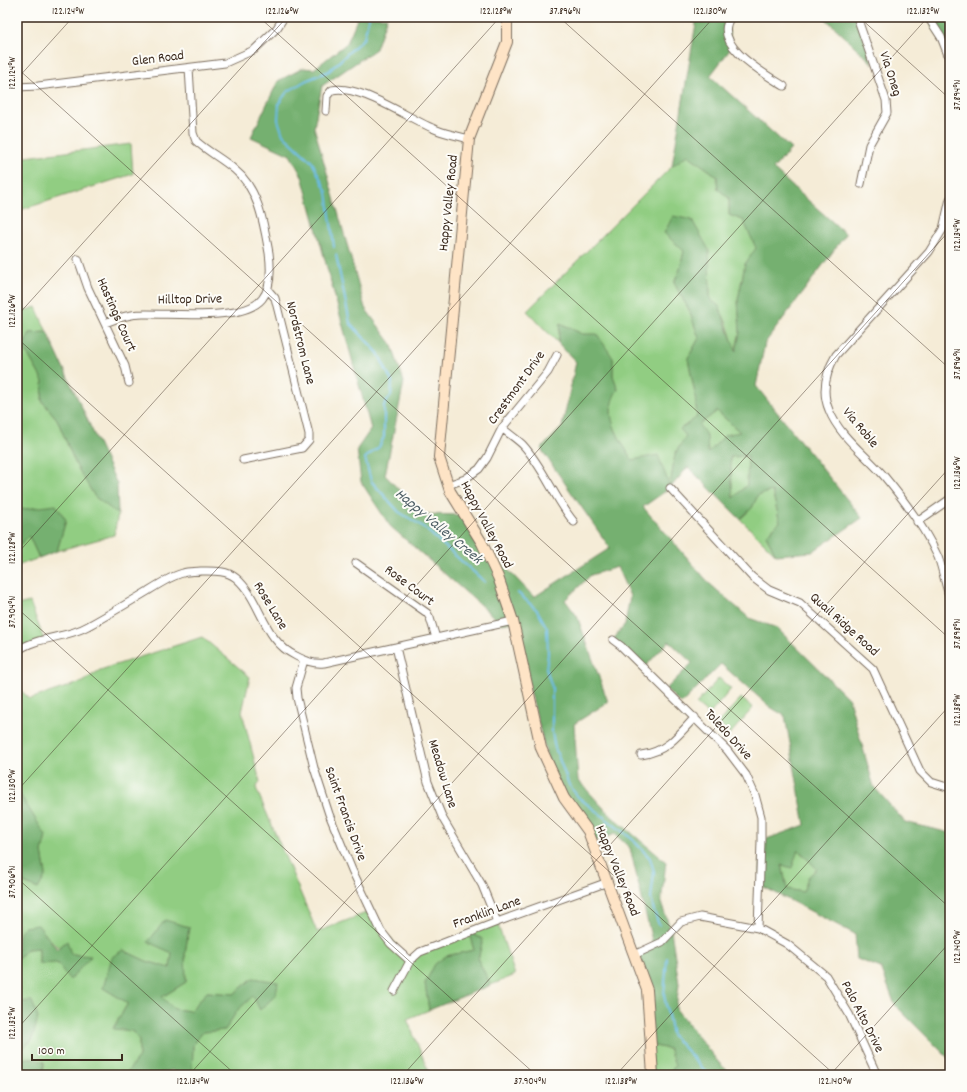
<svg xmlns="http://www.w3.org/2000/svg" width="967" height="1092" font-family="Dekko,sans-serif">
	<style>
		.green { fill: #91cd82; stroke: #667c50 }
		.forest { fill: #74b070; stroke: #586d47; fill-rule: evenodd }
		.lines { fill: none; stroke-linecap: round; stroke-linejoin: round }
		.stream { stroke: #6bbce6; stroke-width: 2 }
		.street-casing { stroke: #7c6e5f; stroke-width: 9 }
		.secondary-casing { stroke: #7c6e5f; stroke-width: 12 }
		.street { stroke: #fff; stroke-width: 7 }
		.secondary { stroke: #fee4c6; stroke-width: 10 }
		.ticks { fill: none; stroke: #3b2a1e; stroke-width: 1; stroke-opacity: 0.45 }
		.labels { text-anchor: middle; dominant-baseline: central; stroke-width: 4; stroke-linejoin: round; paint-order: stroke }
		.street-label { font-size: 14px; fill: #3b2a1e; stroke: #fdfcf7 }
		.water-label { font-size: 15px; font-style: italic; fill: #4c5d64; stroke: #fdfcf7 }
		.neatline { fill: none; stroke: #3b2a1e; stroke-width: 1.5 }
		.ticks-label { font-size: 10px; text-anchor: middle; fill: #3b2a1e }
	</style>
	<rect width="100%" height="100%" fill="#fdfcf7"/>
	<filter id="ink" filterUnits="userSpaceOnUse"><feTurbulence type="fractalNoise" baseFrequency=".025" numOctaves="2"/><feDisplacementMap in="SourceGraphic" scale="8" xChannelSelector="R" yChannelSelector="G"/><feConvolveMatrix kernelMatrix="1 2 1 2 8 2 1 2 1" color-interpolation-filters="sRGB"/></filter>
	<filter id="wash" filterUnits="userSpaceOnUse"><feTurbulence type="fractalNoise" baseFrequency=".012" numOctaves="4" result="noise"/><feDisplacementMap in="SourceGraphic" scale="16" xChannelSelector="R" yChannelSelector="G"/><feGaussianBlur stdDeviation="0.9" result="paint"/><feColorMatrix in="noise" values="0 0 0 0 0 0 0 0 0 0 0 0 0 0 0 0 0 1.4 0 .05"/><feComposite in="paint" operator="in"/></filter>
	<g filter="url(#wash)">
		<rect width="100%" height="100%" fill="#f5ecd7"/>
		<path class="green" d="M131,144L133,174L17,211V158Z
			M688,155L717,176L718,189L729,198V215L743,220L757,248L745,264L738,300L740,332L735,352C730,333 726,312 710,299V283L684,251L680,269L674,283L689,310L699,338L688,358L695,394L697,417L675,454L670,488L632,460L620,440L611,420V399L618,389L613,376V358L582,334L560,323L558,343L527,311L672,166Z
			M36,307L47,332L30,333L23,346L43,381L42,401L57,419L76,465L95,497L118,514L114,535L57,551L66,520L56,506L17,510V313Z
			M717,411L740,432L708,454L699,425Z
			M748,456L747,485L733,498L730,457Z
			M772,491L780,522L766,535L776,555L740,519L752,508L758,495Z
			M29,536L39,558L17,566V548Z
			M30,602L44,640L17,651V605Z
			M202,637L250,677L242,712L260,782L256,788L317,932L371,911L375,920L410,961L420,952L497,922L515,975L491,985L478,960L482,939L469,934L474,950L446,956L425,983L429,1010L407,1019L430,1075H192L193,1044L203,1032L225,1030L237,1011L253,995L260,1010L253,978L234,994L207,992L190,1011L174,1009L162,997L186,982L185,954L189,927L172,953L170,968L146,961L123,950L103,988L128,1003L113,1028L132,1031L139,1040V1057L128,1071L131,1075H43L44,1062L30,1058L17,1059V1053L32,1040V1002H17V960L27,949L39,948V964L91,957C72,953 63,955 50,939L17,938V880L38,889L46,874L42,852L46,836L17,792V690L18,688L30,699L82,682L100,670Z
			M719,678L731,689L709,715L696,704Z
			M741,698L753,708L730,734L718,723Z
			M797,849L817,869L808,877L803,892L787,889L782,864Z
			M650,1045L669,1049L675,1066L666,1075H653Z"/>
		<path class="forest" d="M358,17H387L376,49L322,86L314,127L365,308L391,343L404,382L385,475L422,514L465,515L482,543L534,597L610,548L541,449L562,427L576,362L558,343L560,323L582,334H597L613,358V376L618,389C601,414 619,437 632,460L658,455L670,487L675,454L686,436L680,429L697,417L695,394L688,358L699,338L689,310L674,283L680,269L684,251L664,233L673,216L692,220L709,250L710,299L719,306L736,351L740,332L738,300L745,264L756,248L743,220L729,215V198L718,189L717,176L688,155L672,166L697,17H731L727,23L732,47L710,76L791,149L773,169L846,234L765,343L756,386L862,518L812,552L776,555L766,535L780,522L772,491L758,495L752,508L740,519L688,467L670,488L643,507L710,584L749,618L777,628L849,699L874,787L905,822L950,833V1060L895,1005L881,968L857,959L855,934L760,885L761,841L805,825L785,716L770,707L721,664L681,704L666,689L692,663L669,641L644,668L613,640L625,624L630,596L617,567L591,575L565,600L577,616L608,702L574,724L578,780L609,814L666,862L661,903L671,930L679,984L676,1009L719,1063L732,1075H666L675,1066L669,1049L650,1045L649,1005L634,955L653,945L630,848L615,834L592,842L550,769L513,622L502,624L390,526L361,482L357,449L371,429L302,176L290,155L251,137L278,81L303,68L314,69L347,43ZM717,411L740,432L725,435L708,453L707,436L699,425ZM748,456L747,485L733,498L730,457ZM798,849L817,869L808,877L803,892L787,889L782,865L792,868Z
			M824,17H857L873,64Z
			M928,17H950V60Z
			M47,332L117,484L118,514L95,497L76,465L57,419L42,401L43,381L23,346L30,333Z
			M56,505L66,520L57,551L39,558L29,536L17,548V510Z
			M18,791L46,836L42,852L46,875L38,889L17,880Z
			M165,920L189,927L185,954L186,982L162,997L174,1009L190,1011L207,992L234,994L253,978L278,982L276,995L260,1010L253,996L237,1011L225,1030L203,1032L193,1045L192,1075H177L173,1070L153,1075H131L128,1071L139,1057V1040L132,1031L113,1029L128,1003L103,988L112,957L123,950L146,961L170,968L172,953L148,942Z
			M38,925L57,949L67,941L71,954L91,956L70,980L57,963L39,964V948L27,949L17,960V938L24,927Z
			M469,933L483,939L478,960L491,985L429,1010L425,983L435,964L446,956L474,950Z
			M32,1001L38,1018L32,1040L17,1053V1018L20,1017L17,1011V1002Z
			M30,1058L44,1062L43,1075H17V1059Z"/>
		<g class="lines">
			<path class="stream" d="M334,247L327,192L312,162L283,135L278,120L279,103L287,92L305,81L329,71L364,38L369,17
				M336,255L350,323L378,353L392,382L391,396L384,405V437L379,447L365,458L371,481L399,512L422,526L485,582
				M518,593L537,610L547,628L548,654L546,669L552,687V732L555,748L569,785L578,797L632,839L650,858L654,872L651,898L654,911L659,925
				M667,958L664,995L672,1035L709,1075"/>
		</g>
	</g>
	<g filter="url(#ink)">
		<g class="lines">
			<g class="street-casing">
				<path id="street" d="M731,17C710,44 765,74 784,86
					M857,17L886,100L887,113L869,145L861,184
					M928,17L941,37L950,60
					M17,87L38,86L225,63L254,50L277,28L284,17
					M326,111L327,96L332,90C359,83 410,120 437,130C447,134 458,136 469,139
					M950,199L943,229L929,252L836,355C826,372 821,391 829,410C839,436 866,455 884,476C904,500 925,528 938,557C943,570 945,585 950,598
					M78,259L88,288L125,366L129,383
					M105,323C117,318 130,314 143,314C170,313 243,322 262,299C272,287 271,268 269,253C264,225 259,189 235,170C223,159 208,152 196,141L193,133L189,68
					M502,428C509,434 517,439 523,445C544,468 554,498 574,522
					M243,460L302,448L309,440V434L275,298L268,290
					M448,485L465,479L479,469L487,458L502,428L548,372L557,355
					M670,488L752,577L769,590L800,603L873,669L920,771L931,782L950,788
					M917,522L950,499
					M356,563L427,613L430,618L436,638
					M613,640L621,646L727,750L746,775L755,795L761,817V841L758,928
					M396,647L428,782L443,819L482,885L497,922
					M17,651C37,636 66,639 88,626C108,615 128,603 148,591C159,584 171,576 183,573C189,571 195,572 201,571C213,571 226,570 236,578C262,600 262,640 296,656C306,661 313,664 324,663L513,621
					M304,660L296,688L297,698L314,768L329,814L352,870L381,931L391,944L410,961
					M641,755C666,752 679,735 695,717
					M634,955L662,942L681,922L700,917L758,928L787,944L826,976L849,1014L877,1075
					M394,991L410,961L420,952L497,922L608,882"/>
			</g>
			<g class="secondary-casing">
				<path id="secondary" d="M507,17V42L469,139L439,457L450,491L482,543L498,577L513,621L541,748L564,798L588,831L647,990L653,1075"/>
			</g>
			<use href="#street" class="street"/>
			<use href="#secondary" class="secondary"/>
		</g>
	</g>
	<path class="ticks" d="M259,17L950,639M559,17L950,369M859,17L950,99M17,68L950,908M17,79L73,17M17,316L287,17M17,338L835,1075M17,554L500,17M17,608L536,1075M17,791L714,17M17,878L236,1075M17,1029L928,17M189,1075L950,230M403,1075L950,467M616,1075L950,705M830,1075L950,942"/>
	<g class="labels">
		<g class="street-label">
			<text transform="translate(158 59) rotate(-7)">Glen Road</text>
			<text transform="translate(890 74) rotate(72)">Via Oneg</text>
			<text transform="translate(449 203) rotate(-84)">Happy Valley Road</text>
			<text transform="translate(190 300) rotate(-1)">Hilltop Drive</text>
			<text transform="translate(116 315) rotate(66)">Hastings Court</text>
			<text transform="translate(300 343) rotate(76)">Nordstrom Lane</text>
			<text transform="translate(517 388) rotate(-54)">Crestmont Drive</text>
			<text transform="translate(860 428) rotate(50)">Via Roble</text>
			<text transform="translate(486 525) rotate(62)">Happy Valley Road</text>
			<text transform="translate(409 586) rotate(37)">Rose Court</text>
			<text transform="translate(270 606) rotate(59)">Rose Lane</text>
			<text transform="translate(844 625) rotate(42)">Quail Ridge Road</text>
			<text transform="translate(728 735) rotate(48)">Toledo Drive</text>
			<text transform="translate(442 774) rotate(73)">Meadow Lane</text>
			<text transform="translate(345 814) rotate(70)">Saint Francis Drive</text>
			<text transform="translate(617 871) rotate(68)">Happy Valley Road</text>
			<text transform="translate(487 913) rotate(-20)">Franklin Lane</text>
			<text transform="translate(862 1017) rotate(63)">Palo Alto Drive</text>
		</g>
		<g class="water-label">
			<text transform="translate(438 527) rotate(40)">Happy Valley Creek</text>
		</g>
	</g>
	<rect width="967" height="1092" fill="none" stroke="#fdfcf7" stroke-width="44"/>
	<path d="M32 1054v6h90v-6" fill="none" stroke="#3b2a1e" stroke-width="2"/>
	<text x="38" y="1054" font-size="12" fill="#3b2a1e" stroke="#fdfcf7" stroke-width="3" paint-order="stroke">100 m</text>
	<rect x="22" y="22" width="923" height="1048" class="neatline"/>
	<g class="ticks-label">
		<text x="68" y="14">122.124°W</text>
		<text x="282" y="14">122.126°W</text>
		<text x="496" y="14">122.128°W</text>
		<text x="565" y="14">37.896°N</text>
		<text x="710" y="14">122.130°W</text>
		<text x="923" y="14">122.132°W</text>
		<text transform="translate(11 73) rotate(-90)" y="4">122.124°W</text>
		<text transform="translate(956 95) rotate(-90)" y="4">37.894°N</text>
		<text transform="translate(956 235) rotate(-90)" y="4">122.134°W</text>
		<text transform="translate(11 311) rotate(-90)" y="4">122.126°W</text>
		<text transform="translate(956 364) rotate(-90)" y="4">37.896°N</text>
		<text transform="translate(956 473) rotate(-90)" y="4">122.136°W</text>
		<text transform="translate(11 548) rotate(-90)" y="4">122.128°W</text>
		<text transform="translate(11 612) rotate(-90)" y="4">37.904°N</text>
		<text transform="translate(956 634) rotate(-90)" y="4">37.898°N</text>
		<text transform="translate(956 710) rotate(-90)" y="4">122.138°W</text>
		<text transform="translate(11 786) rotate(-90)" y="4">122.130°W</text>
		<text transform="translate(11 882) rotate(-90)" y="4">37.906°N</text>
		<text transform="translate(956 947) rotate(-90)" y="4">122.140°W</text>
		<text transform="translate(11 1023) rotate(-90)" y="4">122.132°W</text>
		<text x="193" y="1084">122.134°W</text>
		<text x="407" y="1084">122.136°W</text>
		<text x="530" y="1084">37.904°N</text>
		<text x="621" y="1084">122.138°W</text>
		<text x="835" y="1084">122.140°W</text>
	</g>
</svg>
